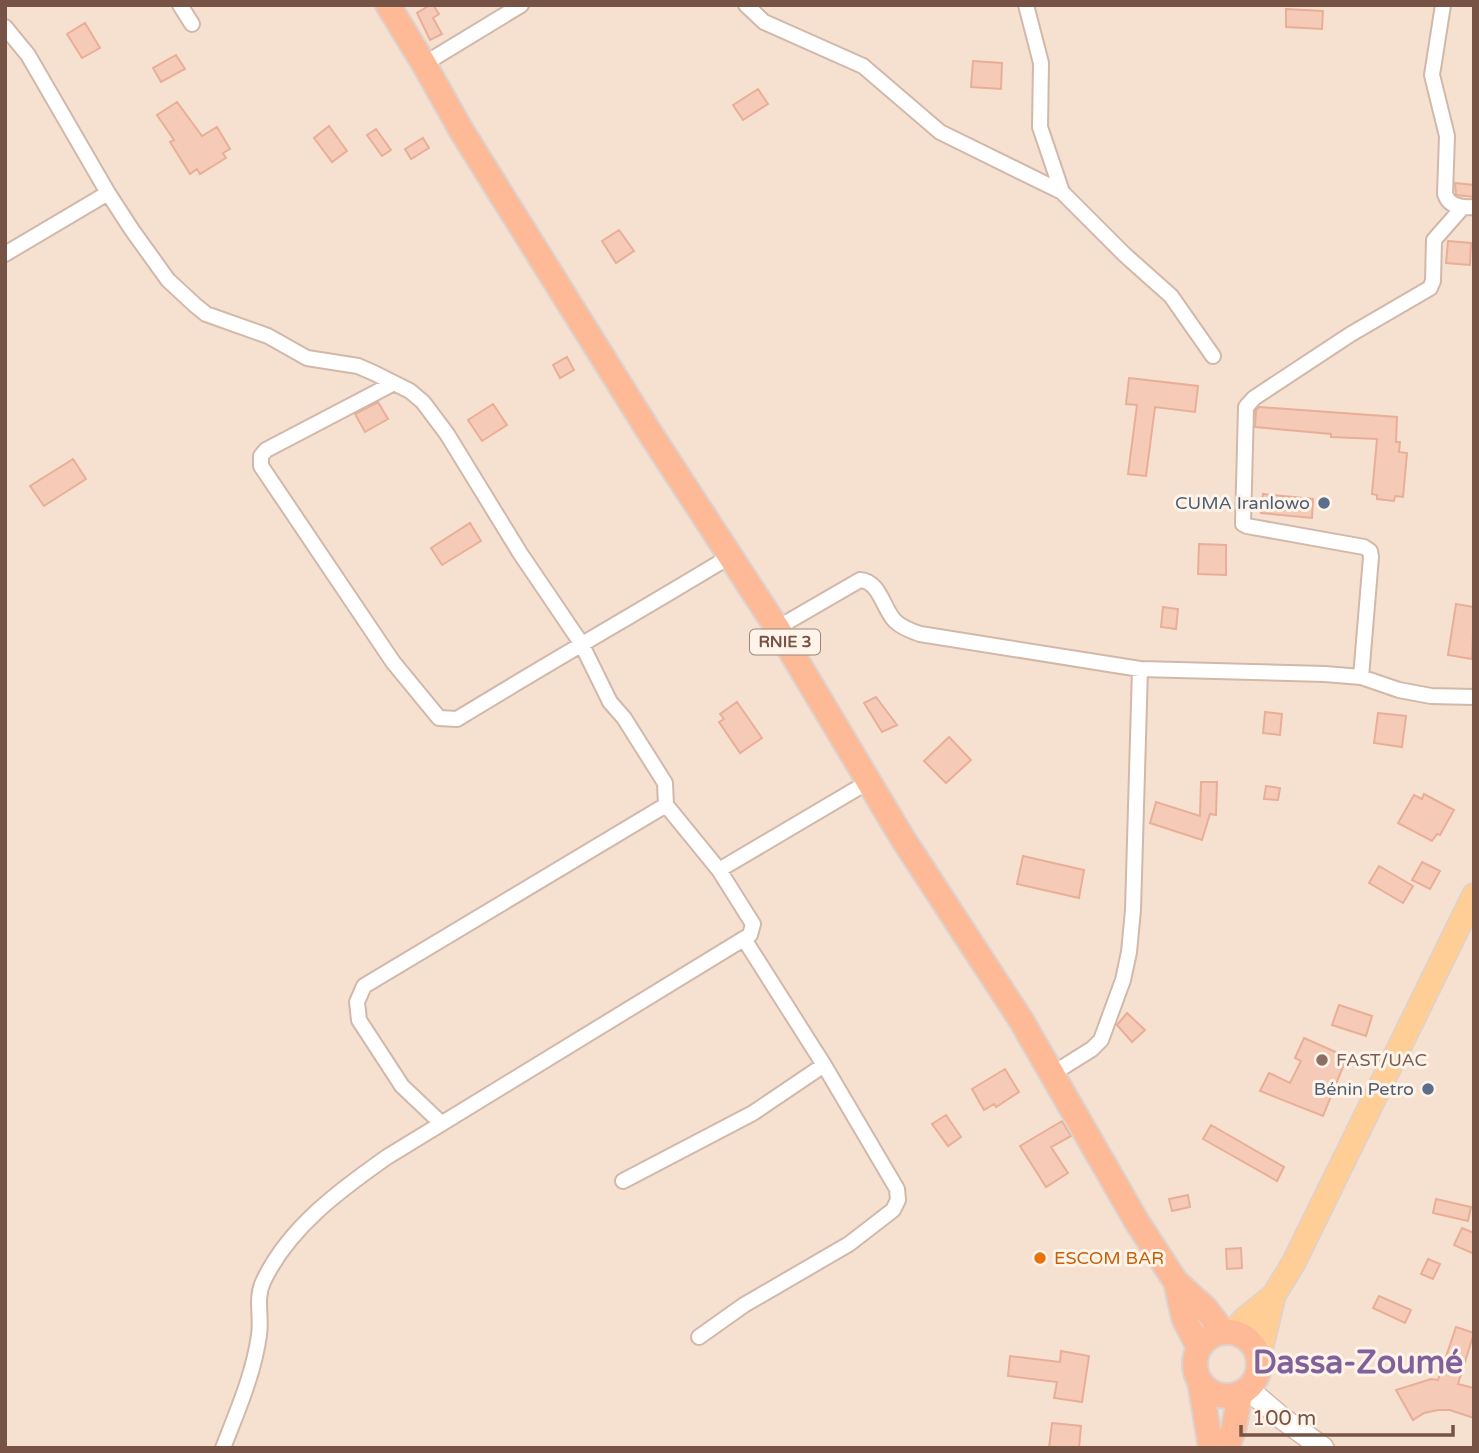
<svg xmlns="http://www.w3.org/2000/svg" width="1479" height="1453" font-family="'Varela Round',sans-serif">
	<style>
		.residential { fill: #f6e1d0 }
		.building { fill: #f5cab7; stroke: #e9ae97; stroke-width: 2 }
		.lines { fill: none; stroke-linecap: round; stroke-linejoin: round }
		.minor-casing { stroke: #d2b8aa; stroke-width: 18 }
		.secondary-casing { stroke: #d8b9a9; stroke-width: 24 }
		.primary-casing { stroke: #dcd2cf; stroke-width: 26 }
		.trunk-casing { stroke: #dcd2cf; stroke-width: 28 }
		.minor { stroke: #fff; stroke-width: 14 }
		.secondary { stroke: #fff; stroke-width: 21 }
		.primary { stroke: #ffce97; stroke-width: 23 }
		.trunk { stroke: #feba96; stroke-width: 24 }
		.service-dot { fill: #5c6f8a; stroke: #fff4e9; stroke-width: 2.5 }
		.education-dot { fill: #8d6e63; stroke: #fff4e9; stroke-width: 2.5 }
		.food-dot { fill: #e8710a; stroke: #fff4e9; stroke-width: 2.5 }
		.labels { text-anchor: middle; dominant-baseline: central; stroke-width: 6; stroke-linejoin: round; paint-order: stroke }
		.shield { fill: #fff4e9; stroke: #a08377; stroke-width: 2 }
		.shield-label { font-size: 16px; font-weight: bold; fill: #775346 }
		.service-label { font-size: 18px; fill: #4e5e75; stroke: #fff4e9; text-anchor: end }
		.education-label { font-size: 18px; fill: #785e54; stroke: #fff4e9; text-anchor: start }
		.food-label { font-size: 18px; fill: #c56008; stroke: #fff4e9; text-anchor: start }
		.town-label { font-size: 32px; font-weight: bold; fill: #82619b; stroke: #fff4e9 }
	</style>
	<rect width="100%" height="100%" fill="#fef0e2"/>
	<path class="residential" d="M5,5H1474V1448H5Z"/>
	<path class="building" d="M430,5H433L439,14L433,18L442,34L430,40L417,13Z
		M1286,9L1323,11L1322,29L1286,27Z
		M85,23L100,48L82,58L67,34Z
		M176,55L185,69L161,82L153,68Z
		M973,61L1002,63L1001,89L971,87Z
		M758,89L768,104L743,120L733,105Z
		M177,102L202,136L217,127L230,149L223,153L226,158L200,174L197,169L190,174L170,142L174,140L157,115Z
		M329,126L347,151L332,162L314,138Z
		M376,129L391,150L382,156L367,135Z
		M423,138L429,148L411,159L405,149Z
		M1455,183L1474,185V197L1456,195Z
		M619,230L634,251L616,263L602,241Z
		M1448,241L1471,243L1470,265L1446,263Z
		M567,357L574,370L560,378L553,365Z
		M1129,378L1198,386L1195,412L1155,407L1146,476L1128,474L1137,405L1126,404Z
		M378,402L388,419L365,432L355,414Z
		M493,404L507,425L482,441L468,420Z
		M1259,407L1397,417L1396,442H1400L1399,452L1407,453L1403,497L1395,496L1394,501L1377,499V495L1372,494L1377,439L1331,437V434L1255,427L1256,410Z
		M73,459L86,479L44,506L30,486Z
		M1263,494L1313,499L1312,518L1261,513Z
		M470,523L481,541L442,565L431,548Z
		M1199,544L1226,545V575L1198,574Z
		M1456,604L1474,607L1472,659L1448,655Z
		M1163,607L1178,609L1176,629L1161,627Z
		M876,697L897,725L882,732L864,703Z
		M737,702L762,738L740,753L719,722L724,719L720,714Z
		M1265,712L1282,714L1280,735L1263,733Z
		M1378,713L1406,716L1402,747L1374,743Z
		M949,737L971,760L946,783L924,761Z
		M1201,782H1217L1216,815L1210,814L1202,840L1150,823L1156,802L1200,816Z
		M1266,786L1280,788L1278,800L1264,799Z
		M1424,794L1454,810L1440,835L1437,834L1432,841L1398,823L1414,795L1422,799Z
		M1023,856L1084,870L1079,898L1017,884Z
		M1422,862L1440,871L1430,889L1412,880Z
		M1379,866L1413,886L1403,903L1369,883Z
		M1339,1005L1372,1016L1366,1036L1332,1025Z
		M1127,1013L1145,1030L1132,1042L1117,1025Z
		M1304,1038L1347,1057L1323,1116L1260,1091L1269,1073L1290,1083L1301,1061L1295,1058Z
		M1005,1069L1019,1092L996,1107L994,1104L984,1110L972,1089Z
		M946,1115L961,1137L948,1146L932,1124Z
		M1062,1121L1071,1136L1051,1147L1068,1173L1046,1187L1020,1146Z
		M1211,1125L1284,1167L1277,1181L1203,1139Z
		M1188,1195L1190,1207L1172,1211L1169,1199Z
		M1436,1199L1471,1207L1468,1221L1433,1213Z
		M1462,1228L1474,1233V1254L1454,1245Z
		M1241,1248L1242,1268L1227,1269L1226,1249Z
		M1428,1259L1440,1264L1433,1279L1421,1274Z
		M1379,1296L1411,1310L1405,1323L1373,1308Z
		M1456,1327L1474,1333L1458,1384L1474,1388V1418L1450,1410H1438L1424,1413L1413,1420L1396,1390L1431,1379L1438,1380Z
		M1061,1351L1089,1356L1082,1402L1054,1398L1057,1382L1008,1376L1010,1356L1060,1362Z
		M1052,1423L1081,1426L1079,1448H1049Z"/>
	<g class="lines">
		<g class="minor-casing">
			<path id="minor" d="M180,5L192,24
				M746,5L764,22L863,66L940,132L1062,192L1125,255L1171,296L1213,356
				M1026,5L1041,63L1040,127L1062,192
				M1443,5L1432,75L1447,136L1445,194C1449,207 1463,208 1474,207
				M5,27L28,55L108,193L132,230L168,280L195,305L206,314L268,336L307,358L358,366L374,373L410,391L423,402L447,434L520,553L581,643L610,702L624,718L665,783L666,805L719,870
				M424,64L521,5
				M5,254L108,193
				M394,383L266,450L261,456V466L393,662L439,718L457,719C547,664 638,612 729,557
				M777,628L860,580C880,581 883,609 895,621C901,627 911,631 920,634L1140,669L1325,674L1361,677L1399,690L1431,696L1474,697
				M1361,677L1371,557L1370,551L1364,547L1247,526L1243,524L1246,407L1254,398L1351,334L1430,288L1433,281L1434,240L1462,208
				M1052,1074L1092,1049L1101,1040L1123,980L1129,952L1133,910L1140,669
				M440,1122L402,1086L359,1020L357,1002L364,986L666,805
				M623,1181L753,1113L824,1065
				M699,1337L744,1305L849,1244L893,1210L898,1200L897,1189L824,1065L744,939
				M223,1448C237,1412 254,1373 259,1335C262,1317 255,1299 263,1282C288,1228 340,1190 387,1157L750,935L753,924L719,870L868,782"/>
		</g>
		<g class="secondary-casing">
			<path id="secondary" d="M1248,1389L1283,1419L1323,1448"/>
		</g>
		<g class="primary-casing">
			<path id="primary" d="M1232,1332L1248,1316L1274,1295L1294,1262L1474,895
				M1259,1357L1274,1295"/>
		</g>
		<g class="trunk-casing">
			<path id="trunk" d="M388,5L424,64L461,130L650,433L777,628L903,839L1021,1020L1137,1222L1176,1282L1206,1309L1223,1332
				M1176,1282L1184,1318L1199,1348
				M1195 1364a32 32 0 1 1 64 0a32 32 0 1 1-64 0Z
				M1200,1382L1211,1448
				M1227,1448L1234,1427L1240,1394"/>
		</g>
		<use href="#minor" class="minor"/>
		<use href="#secondary" class="secondary"/>
		<use href="#primary" class="primary"/>
		<use href="#trunk" class="trunk"/>
	</g>
	<g class="service-dot">
		<circle cx="1324" cy="503" r="7"/>
		<circle cx="1428" cy="1089" r="7"/>
	</g>
	<circle class="education-dot" cx="1322" cy="1060" r="7"/>
	<circle class="food-dot" cx="1040" cy="1258" r="7"/>
	<g class="labels">
		<rect class="shield" x="750" y="629.5" width="70" height="25" rx="5"/>
		<g class="shield-label">
			<text x="785" y="642">RNIE 3</text>
		</g>
		<g class="service-label">
			<text x="1310" y="503">CUMA Iranlowo</text>
			<text x="1414" y="1089">Bénin Petro</text>
		</g>
		<g class="education-label">
			<text x="1336" y="1060">FAST/UAC</text>
		</g>
		<g class="food-label">
			<text x="1054" y="1258">ESCOM BAR</text>
		</g>
		<g class="town-label">
			<text x="1358" y="1363">Dassa-Zoumé</text>
		</g>
	</g>
	<rect width="1479" height="1453" fill="none" stroke="#775346" stroke-width="14"/>
	<path d="M1241 1425v10h212v-10" fill="none" stroke="#775346" stroke-width="3.5"/>
	<text x="1252" y="1425" font-size="21" fill="#775346" stroke="#fff4e9" stroke-width="5" paint-order="stroke">100 m</text>
</svg>
